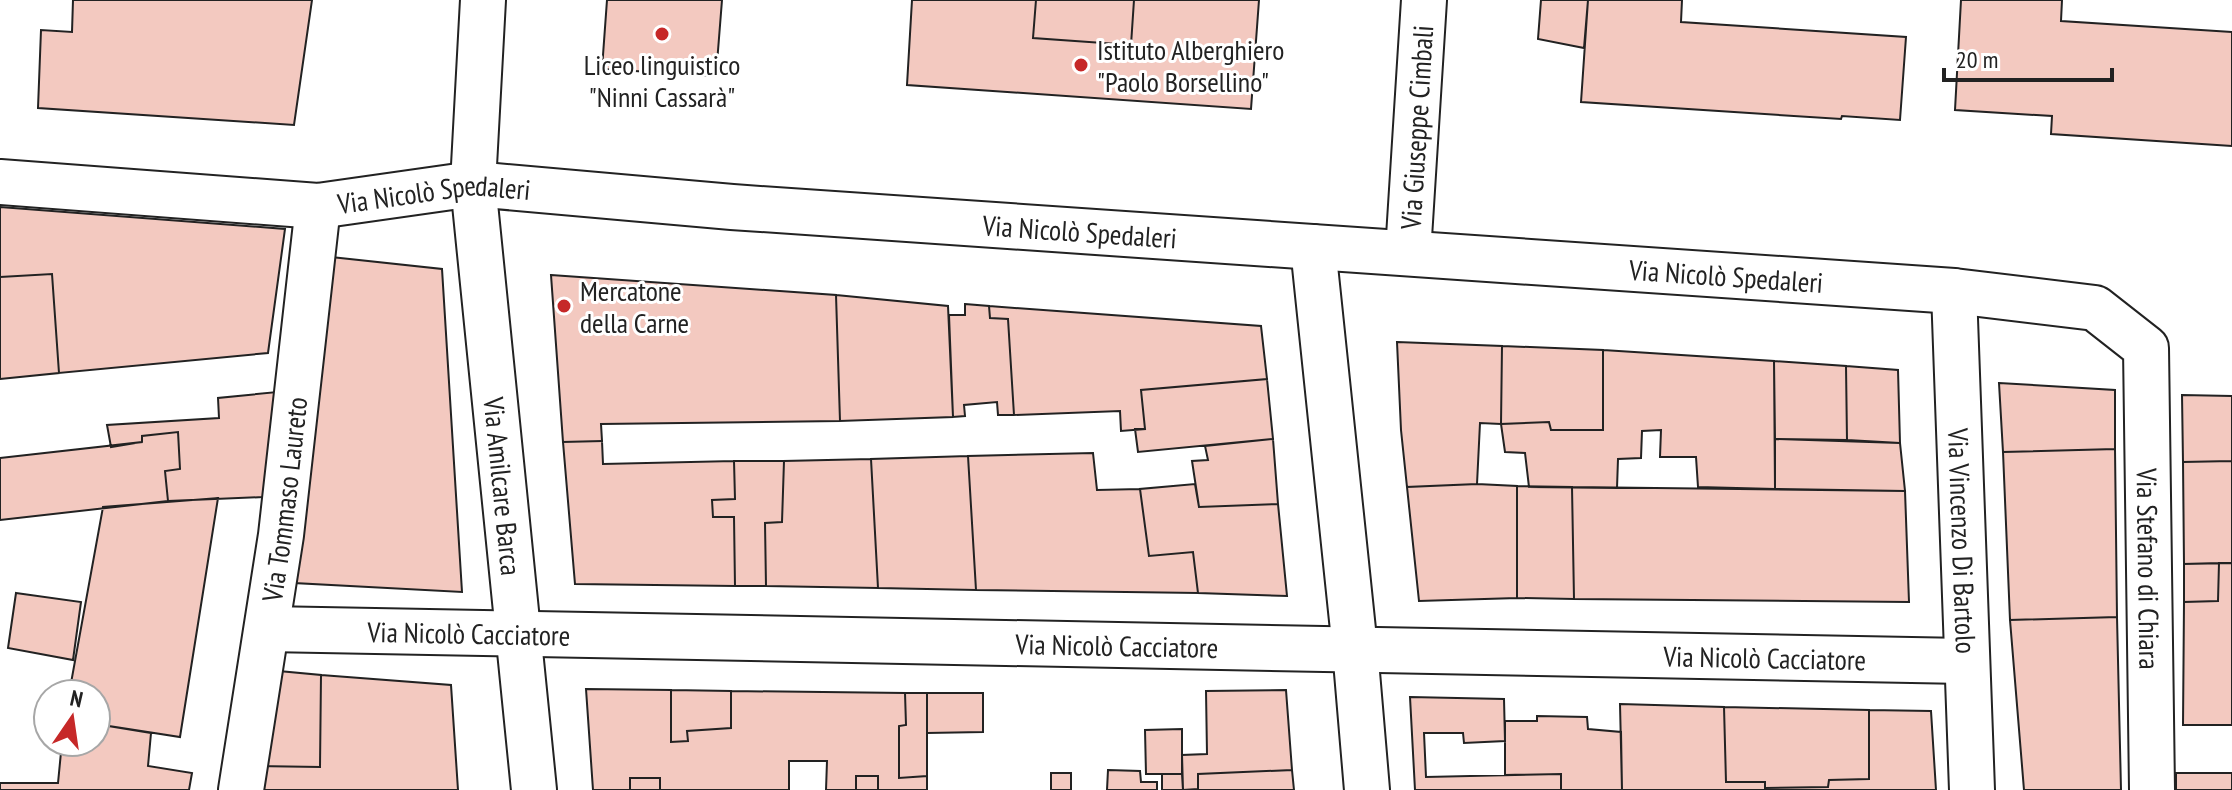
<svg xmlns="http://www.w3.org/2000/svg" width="2232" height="790" font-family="'PT Sans Narrow',sans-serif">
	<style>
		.building { fill: #f3c9c0; stroke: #222; stroke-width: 2 }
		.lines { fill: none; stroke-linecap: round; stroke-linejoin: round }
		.minor-casing { stroke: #222; stroke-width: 48 }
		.minor { stroke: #fff; stroke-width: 44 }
		.poi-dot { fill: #c62828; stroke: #fff; stroke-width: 3 }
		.labels { text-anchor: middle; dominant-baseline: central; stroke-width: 6; stroke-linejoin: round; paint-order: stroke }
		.poi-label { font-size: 28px; fill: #222; stroke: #fff; text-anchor: start }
		.street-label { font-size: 28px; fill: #222; stroke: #fff }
	</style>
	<rect width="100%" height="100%" fill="#fff"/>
	<path class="building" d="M73,0H312L294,125L38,108L41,30L72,32Z
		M607,0H722L716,76L602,69Z
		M912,0H1036L1033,38L1131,45L1134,0H1259L1251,109L907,85Z
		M1036,0H1134L1131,45L1033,38Z
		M1541,0H1588L1584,48L1538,39Z
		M1588,0H1682L1681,22L1906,37L1900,120L1842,116L1841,119L1581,102Z
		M1961,0H2062L2061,21L2232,32V146L2051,134L2052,116L1955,110Z
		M0,207L285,229L268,353L59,373L52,274L0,277Z
		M331,257L442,269L462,592L294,583Z
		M52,274L59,373L0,379V277Z
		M551,275L836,295L840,421L601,424L602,441L563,442Z
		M836,295L948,306L953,417L840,421Z
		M965,304L989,306L990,318L1008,319L1014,415H998L997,402L964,405L965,416L953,417L949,315H965Z
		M989,306L1261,326L1267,379L1141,390L1145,429L1121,431L1120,411L1014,415L1008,319L990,318Z
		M1397,342L1502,346L1501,424L1480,423L1477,484L1407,487L1401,430Z
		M1502,346L1603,350V430H1551L1549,422L1501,424Z
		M1603,350L1774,361L1775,489L1698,487L1696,457H1660L1661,430L1642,431L1641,458L1618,459L1617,488L1529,487L1525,453L1505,452L1501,424L1549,422L1551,430H1603Z
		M1774,361L1846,366L1847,440L1775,439Z
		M1846,366L1898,370L1900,443L1847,440Z
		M1267,379L1273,439L1138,452L1135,429H1145L1141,390Z
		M1999,383L2115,390V449L2003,452Z
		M277,392L263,497L168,501L165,471L180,469L178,432L142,436V442L111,447L107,425L219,418L218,398Z
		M2182,395L2232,396V461L2183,462Z
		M178,432L180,469L165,471L168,501L0,520V458L142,442V436Z
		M1273,439L1278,504L1199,507L1192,461L1208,460L1205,446Z
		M1775,439L1900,443L1905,491L1775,489Z
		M602,441L603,464L734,461L735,499L712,500L713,517H734L735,586L575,584L563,442Z
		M2115,449L2117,617L2010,620L2003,452Z
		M1093,453L1097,490L1140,489L1149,556L1193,552L1198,593L976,590L968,456Z
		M968,456L976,590L878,588L871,459Z
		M871,459L878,588L766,586L765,523L782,522L784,461Z
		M734,461H784L782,522L765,523L766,586H735L734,517H713L712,500L735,499Z
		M2232,461V563L2184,564L2183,462Z
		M1195,484L1199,507L1278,504L1287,596L1198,593L1193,552L1149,556L1140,489Z
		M1477,484L1517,486V598L1419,601L1407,487Z
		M1517,486L1572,487L1574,599L1517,598Z
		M1572,487L1905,491L1909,602L1574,599Z
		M218,498L180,737L96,724V694H69L103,507Z
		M2219,563L2218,601L2184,602V564Z
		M2219,563H2232V725H2183L2184,602L2218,601Z
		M16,593L81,602L73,660L8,648Z
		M2117,617L2121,790H2024L2010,620Z
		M268,670L321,675L320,767L256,766Z
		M321,675L451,685L458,790H254L256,766L320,767Z
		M586,689L671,690V742L688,741L687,731L731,728V691L905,693L906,725L899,726V778L927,776V790H878V776H856V790H826L827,761H789V790H660V778H630V790H593Z
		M671,690L731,691V728L687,731L688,741L671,742Z
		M1286,690L1292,770L1198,774V789L1183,790L1182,755L1207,754L1206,691Z
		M905,693H927V776L899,778V726L906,725Z
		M927,693H983V732L927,733Z
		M1410,697L1504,699L1505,741L1464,743L1463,733H1424L1426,777L1561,774V790H1415Z
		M1620,704L1724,707L1726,782H1765V788L1828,787L1829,780L1869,779V710L1931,711L1936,790H1622Z
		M1724,707L1869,710V779L1829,780L1828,787L1765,788V782H1726Z
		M1537,716L1587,717L1588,729L1621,732L1622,790H1561V774L1505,775V721H1537Z
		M96,724L151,733L148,766L192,773L189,790H0V783H58L62,742H96Z
		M1182,729V774H1146L1145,730Z
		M1108,770L1140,771L1141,782H1157V790H1107Z
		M1292,770L1294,790H1185L1198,789V774Z
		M1051,773H1071V790H1051Z
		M2176,773H2232V790H2176Z
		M1162,774H1182L1183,790H1162Z
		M856,776H878V790H856Z
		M630,778H660V790H630Z"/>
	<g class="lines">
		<g class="minor-casing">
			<g id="minor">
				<path id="s1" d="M483,0L473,184L534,790"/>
				<path id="s2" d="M0,182L318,206L473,184L732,207L1954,291L2095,308L2146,348L2152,790"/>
				<path d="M1313,247L1355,649L1367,790"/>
				<path id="s3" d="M1408,253L1424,0"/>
				<path id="s4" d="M1954,291L1972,790"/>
				<path id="s5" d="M267,629L1965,661"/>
				<path id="s6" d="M241,790L281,535L318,206"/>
			</g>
		</g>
		<use href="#minor" class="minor"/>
	</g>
	<g class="poi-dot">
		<circle cx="662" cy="34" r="8"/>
		<circle cx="1081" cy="65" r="8"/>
		<circle cx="564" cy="306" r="8"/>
	</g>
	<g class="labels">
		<g class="poi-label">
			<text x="1097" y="49">Istituto Alberghiero<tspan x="1097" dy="32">"Paolo Borsellino"</tspan></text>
			<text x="662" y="64" text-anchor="middle">Liceo linguistico<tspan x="662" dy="32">"Ninni Cassarà"</tspan></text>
			<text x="580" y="290">Mercatone<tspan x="580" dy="32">della Carne</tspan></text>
		</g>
		<g class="street-label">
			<text stroke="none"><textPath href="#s3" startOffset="126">Via Giuseppe Cimbali</textPath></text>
			<text stroke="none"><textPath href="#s2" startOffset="436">Via Nicolò Spedaleri</textPath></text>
			<text stroke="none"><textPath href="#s2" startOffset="1084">Via Nicolò Spedaleri</textPath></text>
			<text stroke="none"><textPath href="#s2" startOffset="1732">Via Nicolò Spedaleri</textPath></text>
			<text stroke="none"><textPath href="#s1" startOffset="488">Via Amilcare Barca</textPath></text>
			<text stroke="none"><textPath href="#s6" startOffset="294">Via Tommaso Laureto</textPath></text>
			<text stroke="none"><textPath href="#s4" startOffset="250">Via Vincenzo Di Bartolo</textPath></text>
			<text stroke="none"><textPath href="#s2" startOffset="2388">Via Stefano di Chiara</textPath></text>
			<text stroke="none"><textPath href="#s5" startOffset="202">Via Nicolò Cacciatore</textPath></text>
			<text stroke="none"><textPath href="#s5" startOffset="850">Via Nicolò Cacciatore</textPath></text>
			<text stroke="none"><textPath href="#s5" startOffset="1498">Via Nicolò Cacciatore</textPath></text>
		</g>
	</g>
	<g transform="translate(72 718) rotate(13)"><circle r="38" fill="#ffffff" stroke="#a7a7a7" stroke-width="2"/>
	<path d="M0-6L14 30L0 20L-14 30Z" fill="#c62828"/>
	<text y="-12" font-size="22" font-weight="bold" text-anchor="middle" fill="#222222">N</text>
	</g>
	<path d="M1944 68v12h168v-12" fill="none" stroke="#222222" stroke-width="4"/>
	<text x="1956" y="68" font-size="24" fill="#222222" stroke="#ffffff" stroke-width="6" paint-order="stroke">20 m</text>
</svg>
